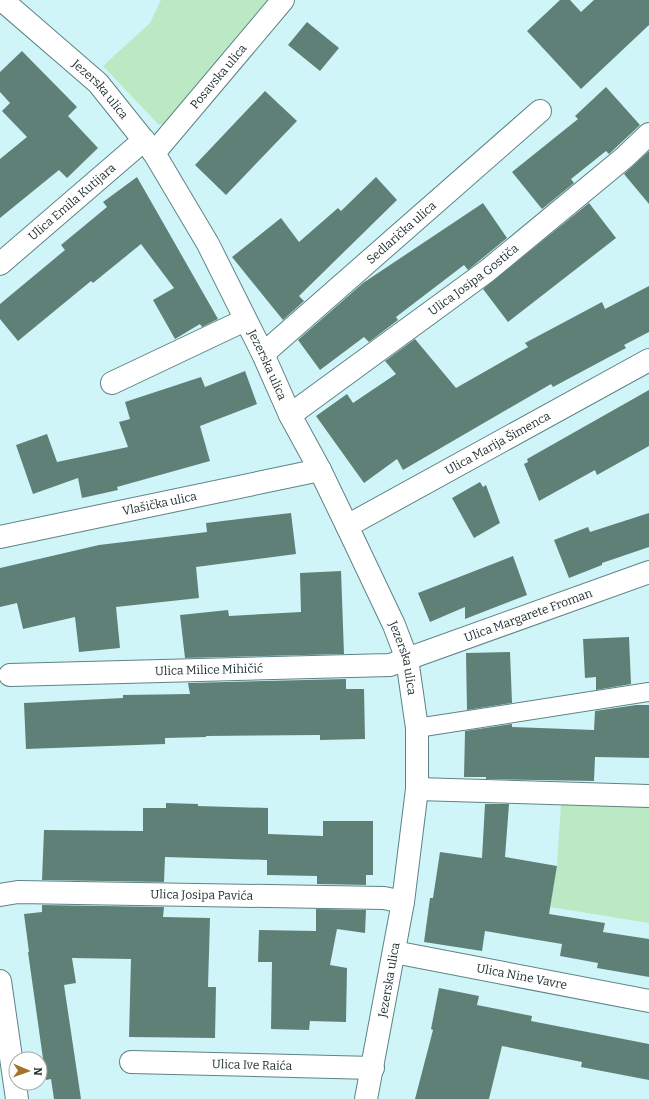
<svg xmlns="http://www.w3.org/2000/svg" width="649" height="1099" font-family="Bitter,serif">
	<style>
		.green { fill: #bae9c3 }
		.building { fill: #5f8077 }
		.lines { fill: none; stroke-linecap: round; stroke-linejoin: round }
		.service-casing { stroke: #5f8385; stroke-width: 20 }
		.minor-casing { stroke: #5f8385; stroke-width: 24 }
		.service { stroke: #fff; stroke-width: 18 }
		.minor { stroke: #fff; stroke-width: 22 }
		.labels { text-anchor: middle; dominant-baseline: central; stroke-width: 4; stroke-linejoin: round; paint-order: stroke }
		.street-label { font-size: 12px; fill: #1d2c2d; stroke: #fff }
	</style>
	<rect width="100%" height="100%" fill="#cff5f8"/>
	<path class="green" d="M161,0H271L172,121L159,125L103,66L150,23Z
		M561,805L649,807V923L550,907L557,866Z"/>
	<path class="building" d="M560,0H570L581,12L594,0H649V25L581,89L527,31Z
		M307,22L339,48L320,71L288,45Z
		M22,51L77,107L68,116L98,148L67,178L59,170L0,218V159L27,137L2,111L10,103L0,92V72Z
		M606,87L640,125L609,154L606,151L571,179L574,183L542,209L512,172L578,119L575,116Z
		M265,91L297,121L226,195L195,165Z
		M649,151V204L624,174Z
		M137,177L218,319L202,327L200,324L175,339L153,300L174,288L141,244L93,283L91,281L18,341L0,319V304L65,250L61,245L107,207L103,202Z
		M376,177L397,200L299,296L304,301L283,320L232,257L281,218L299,242L338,208L341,211Z
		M483,203L507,238L468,270L464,265L396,317L398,320L369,342L364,337L320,370L298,340L363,283Z
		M589,203L616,238L508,322L483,289Z
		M649,286V332L624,345L626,348L553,387L551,384L403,470L397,459L364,483L316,416L347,394L353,403L396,374L385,361L415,339L456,388L528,347L525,343L602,302L605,309Z
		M245,371L257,404L200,426L210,461L117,487L118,490L82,498L78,478L33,494L16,445L47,434L57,462L128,447L119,422L130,419L125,402L201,377L205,387Z
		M649,390V446L597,475L595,470L539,501L524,464L528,462L527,459Z
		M480,482L483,487L486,485L500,523L474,538L452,498Z
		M291,513L296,554L196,567L199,598L116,607L120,648L79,652L75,617L23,629L17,603L0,607V568L99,545L207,532L206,523Z
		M649,513V547L602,563V565L569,578L554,540L588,527L590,532Z
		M513,556L527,595L465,619V607L430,622L418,593Z
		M341,571L344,654L185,658L180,615L228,610L229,616L301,612L300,573Z
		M629,637L631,684L596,690V677L585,678L583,639Z
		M510,652L512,703L467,710L466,653Z
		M346,679V689H364L365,739L320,740V735L206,736V737L165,738V744L26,749L24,703L123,698V695L190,694L188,683Z
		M636,705H649V758L595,757L594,781L486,779V777H464L465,731L512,724V727L594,730L595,711Z
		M166,803L198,804V806L268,808V834L323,836V821H373V875H366V885L317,884V876L267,875V860L165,857L164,882L42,880L44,830L143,831V808H166Z
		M485,804H509L505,857L557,866L549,914L605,923L603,932L649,939V977L597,968L598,963L560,956L562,944L485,931L482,951L424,942L430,898H433L440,852L482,858Z
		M42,905L164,907L163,917L210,918L208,987H216L215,1038L129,1037L131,959L72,958L76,983L64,985L81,1099H54L51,1079L46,1080L28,952H29L24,914L42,912Z
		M316,909L366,910L365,933L337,929L330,965L347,968L346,1022L310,1021L309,1030L271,1029L272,962H258L259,930L316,931Z
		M439,988L479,996L477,1005L532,1016L531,1021L649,1044V1080L581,1067L582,1062L502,1046L489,1099H415L433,1030L431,1029Z"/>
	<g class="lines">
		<g class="service-casing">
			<path id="service" d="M417,728L649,692"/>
		</g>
		<g class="minor-casing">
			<g id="minor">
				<path id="s1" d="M2,0L98,83L154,153L208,244L263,354L290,415L320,470L347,526L394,625L407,659L417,728V789L403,902L366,1099"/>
				<path id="s2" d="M154,153L283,0"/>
				<path id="s3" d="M0,264L144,140"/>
				<path id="s4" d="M263,354L540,111"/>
				<path d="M112,383L245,320"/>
				<path id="s5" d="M290,415L487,271L625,157L649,134"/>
				<path id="s6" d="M347,526L649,360"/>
				<path id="s7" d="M0,537L320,470"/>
				<path id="s8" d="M10,675L390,665L649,572"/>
				<path d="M417,789L649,796"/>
				<path id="s9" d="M0,895L18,892L384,898L403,902"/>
				<path id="s10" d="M394,952L649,1001"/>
				<path d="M0,981L17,1099"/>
				<path id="s11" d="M131,1062L373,1068"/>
			</g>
		</g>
		<use href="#service" class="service"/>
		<use href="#minor" class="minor"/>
	</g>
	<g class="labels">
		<g class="street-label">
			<text stroke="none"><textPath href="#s2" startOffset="100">Posavska ulica</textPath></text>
			<text stroke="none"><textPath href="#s1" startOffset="133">Jezerska ulica</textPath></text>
			<text stroke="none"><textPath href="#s3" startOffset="95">Ulica Emila Kutijara</textPath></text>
			<text stroke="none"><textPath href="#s4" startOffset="184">Sedlarička ulica</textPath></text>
			<text stroke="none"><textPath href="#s5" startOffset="228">Ulica Josipa Gostiča</textPath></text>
			<text stroke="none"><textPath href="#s1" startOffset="457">Jezerska ulica</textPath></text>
			<text stroke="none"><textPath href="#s6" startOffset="172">Ulica Marija Šimenca</textPath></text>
			<text stroke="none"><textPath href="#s7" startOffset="163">Vlašička ulica</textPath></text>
			<text stroke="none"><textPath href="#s8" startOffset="527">Ulica Margarete Froman</textPath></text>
			<text stroke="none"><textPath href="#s1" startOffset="781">Jezerska ulica</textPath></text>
			<text stroke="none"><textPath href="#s8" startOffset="199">Ulica Milice Mihičić</textPath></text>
			<text stroke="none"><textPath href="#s9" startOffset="202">Ulica Josipa Pavića</textPath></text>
			<text stroke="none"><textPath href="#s10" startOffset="130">Ulica Nine Vavre</textPath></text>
			<text transform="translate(389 980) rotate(-80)">Jezerska ulica</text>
			<text stroke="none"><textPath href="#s11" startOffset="121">Ulica Ive Raića</textPath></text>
		</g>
	</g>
	<g transform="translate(28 1071) rotate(92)"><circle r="19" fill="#ffffff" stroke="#a5abab"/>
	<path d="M0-3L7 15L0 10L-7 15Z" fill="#a27227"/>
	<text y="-6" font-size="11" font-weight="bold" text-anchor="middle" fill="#1d2c2d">N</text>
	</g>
</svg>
